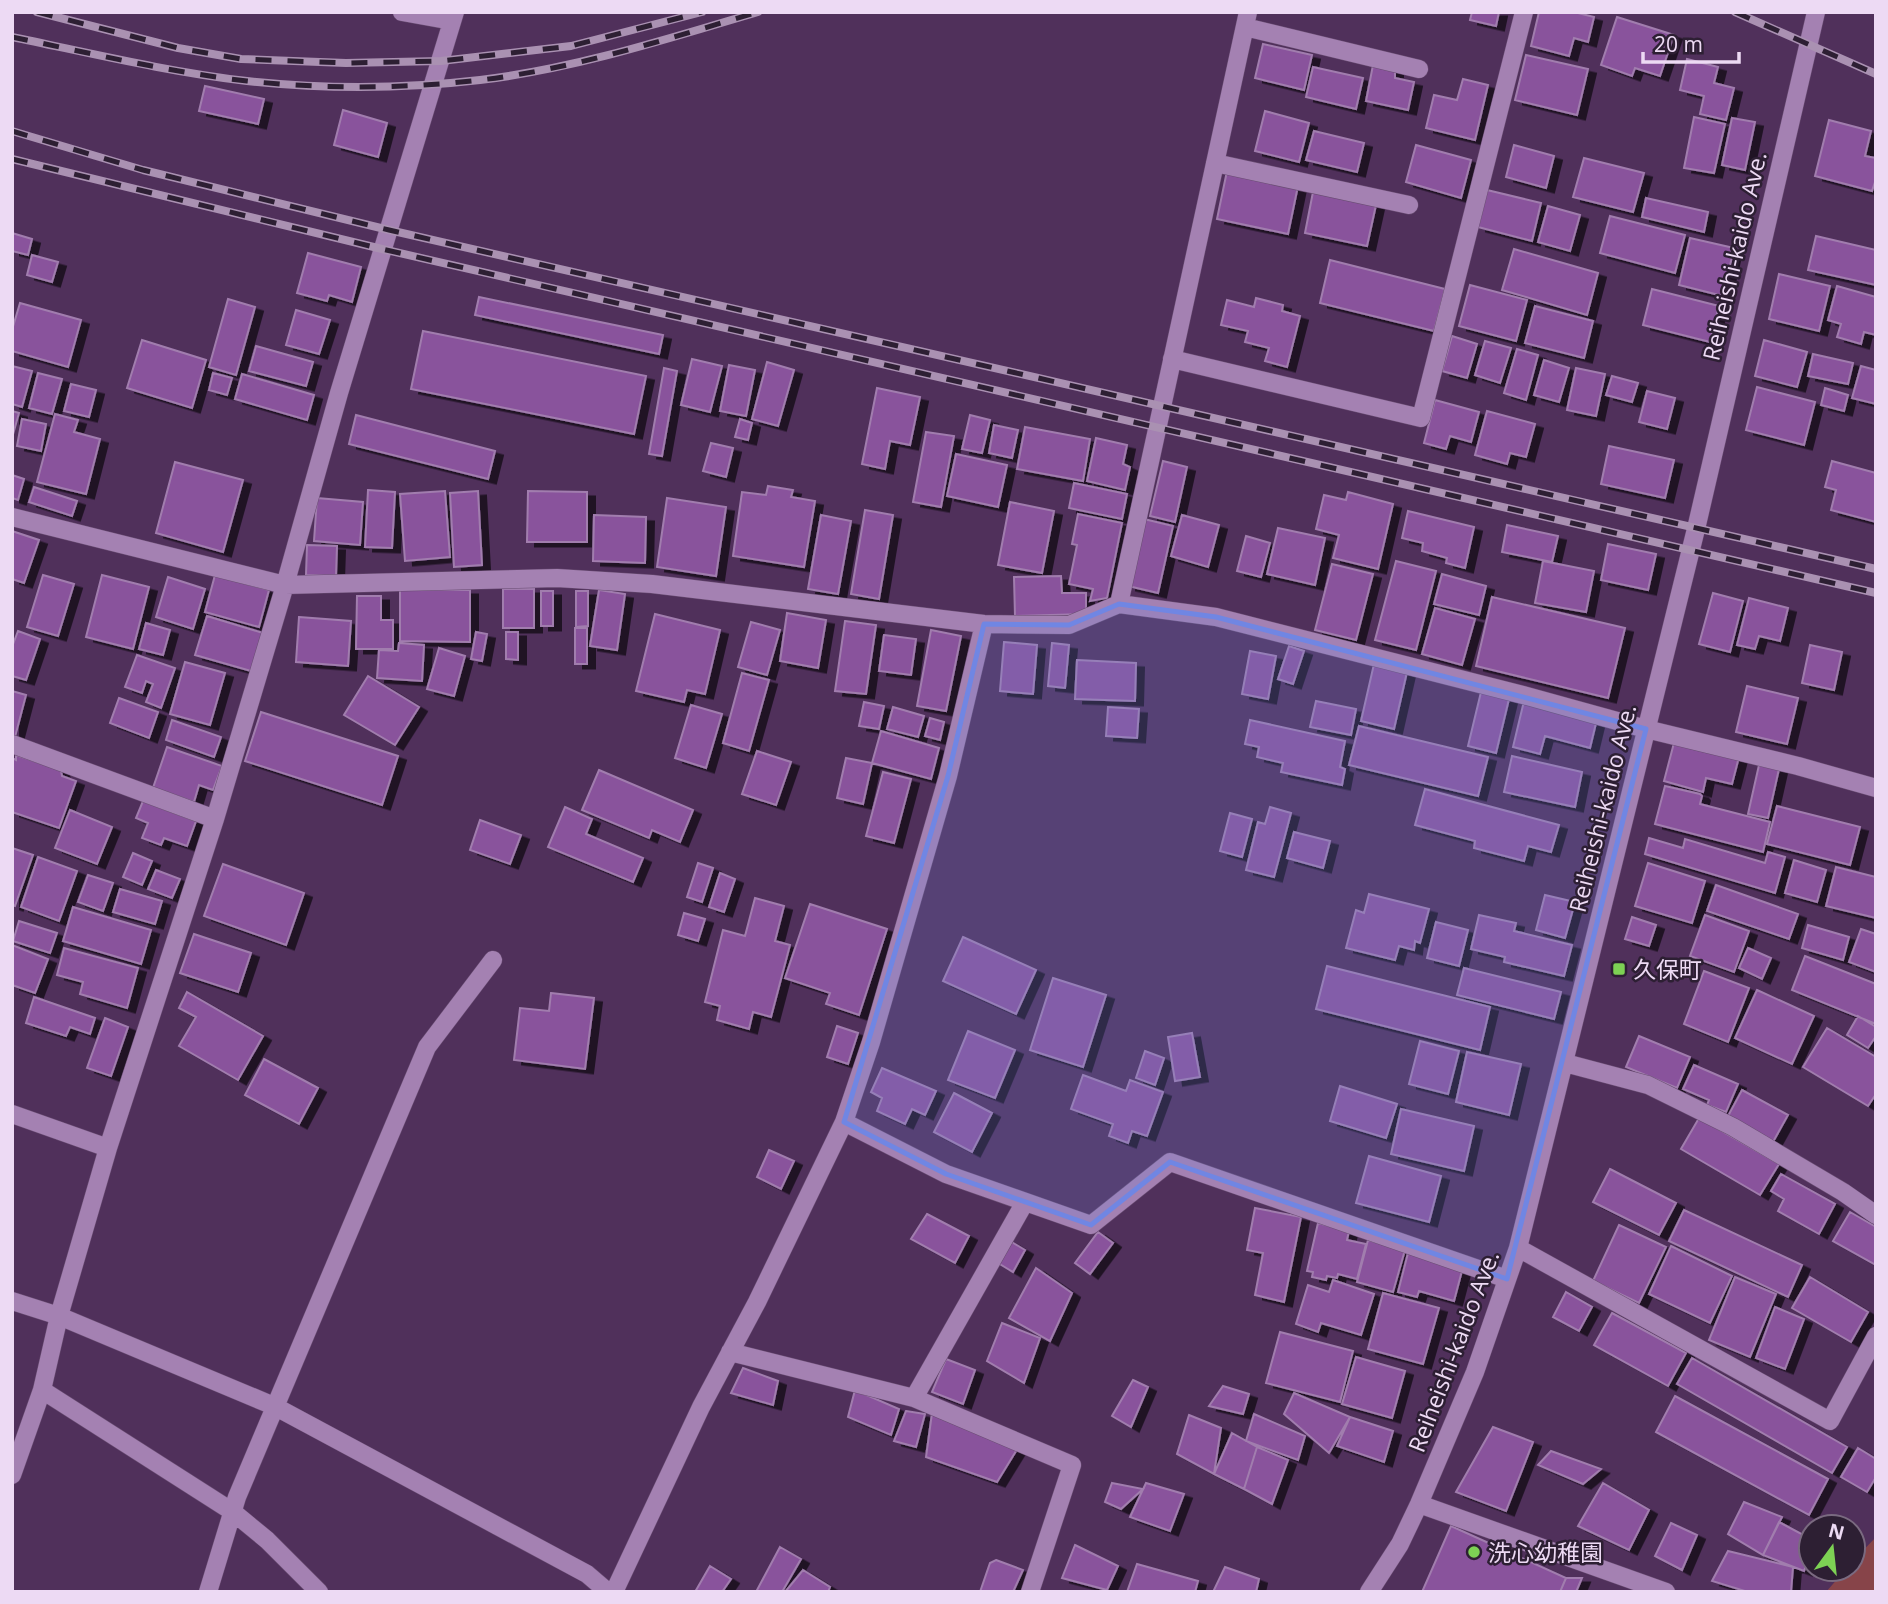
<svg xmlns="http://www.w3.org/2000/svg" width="1888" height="1604" font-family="'Open Sans','Noto Sans JP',sans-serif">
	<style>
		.green { fill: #874449 }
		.building { fill: #89539c; stroke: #a17dae; stroke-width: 2; filter: url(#shadow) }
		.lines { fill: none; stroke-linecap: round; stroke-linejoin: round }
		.minor-casing { stroke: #694d72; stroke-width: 19 }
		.minor { stroke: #a481b2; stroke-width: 18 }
		.rail-casing { stroke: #aa91b2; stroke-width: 8 }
		.rail { stroke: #2d1f33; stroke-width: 5; stroke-dasharray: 16; stroke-linecap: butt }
		.marked { fill: #7086e3; fill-opacity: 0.2; stroke: #7086e3; stroke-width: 5; stroke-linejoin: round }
		.poi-dot { fill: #7dd154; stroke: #2d1f33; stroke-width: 2.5 }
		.labels { text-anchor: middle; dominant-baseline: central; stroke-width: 5; stroke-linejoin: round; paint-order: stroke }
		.street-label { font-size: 23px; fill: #eddaf4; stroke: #2d1f33 }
		.poi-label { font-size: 23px; fill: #eddaf4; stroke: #2d1f33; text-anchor: start }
	</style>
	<defs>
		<filter id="shadow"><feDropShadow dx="8" dy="4.5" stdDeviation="0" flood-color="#0009"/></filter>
	</defs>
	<rect width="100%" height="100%" fill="#50305b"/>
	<path class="green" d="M1876,1537V1592H1826L1846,1569H1853V1561Z"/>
	<path class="building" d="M1472,12H1499L1496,26L1470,20Z
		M1539,12H1574L1594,17L1588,42L1574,38L1569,56L1531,46Z
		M1617,17L1674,35L1660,76L1635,68L1632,76L1601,65Z
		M1263,44L1312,55L1304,90L1255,78Z
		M1526,55L1588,69L1577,115L1515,100Z
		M1687,59L1718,67L1714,83L1734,88L1726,120L1700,114L1704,96L1680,90Z
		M1373,65L1395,70V78L1414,82L1408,110L1366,101Z
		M1313,67L1363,78L1356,109L1306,97Z
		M1463,79L1488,85L1475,140L1426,128L1434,95L1457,100Z
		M205,86L264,99L258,124L199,111Z
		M343,110L387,123L378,157L334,145Z
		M1265,111L1309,123L1299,162L1255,151Z
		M1694,117L1725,124L1714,173L1684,168Z
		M1732,118L1755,122L1745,170L1722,165Z
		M1829,120L1871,131L1865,156L1876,158V179L1872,191L1815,176Z
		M1314,131L1364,143L1357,172L1306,160Z
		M1416,145L1471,160L1461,198L1406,182Z
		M1514,145L1554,156L1546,188L1506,177Z
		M1584,158L1644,173L1633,212L1573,197Z
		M1227,171L1298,186L1288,234L1217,219Z
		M1487,190L1541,203L1532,241L1478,227Z
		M1313,192L1376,205L1367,246L1305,233Z
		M1646,198L1708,212L1704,232L1642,217Z
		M1548,206L1580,215L1570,251L1538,242Z
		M1610,216L1685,235L1675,273L1600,253Z
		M12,233L32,239L28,255L12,251Z
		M1816,236L1876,250V285L1808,270Z
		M1690,238L1734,248L1723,296L1679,285Z
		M1514,249L1598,273L1587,315L1502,290Z
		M308,253L361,267L352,302L329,295L327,301L297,293Z
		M32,255L58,262L52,282L27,275Z
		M1330,260L1445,289L1434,331L1320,303Z
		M1779,274L1830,286L1819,331L1769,319Z
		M1470,285L1527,300L1516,341L1459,326Z
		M1837,286L1876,297V335L1864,332L1861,344L1837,337L1841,324L1828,320Z
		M1652,289L1719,306L1710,342L1643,325Z
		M479,297L663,335L659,354L475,315Z
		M1256,298L1283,305L1282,311L1300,316L1287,367L1265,361L1269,348L1245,342L1248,331L1221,325L1227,300L1254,307Z
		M228,299L255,307L236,375L209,367Z
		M20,303L81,320L68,367L12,351V330Z
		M1535,306L1593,321L1584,358L1525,343Z
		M296,310L330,320L319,354L286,345Z
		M423,331L646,376L634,434L411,389Z
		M1452,336L1477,344L1467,378L1442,371Z
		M142,340L206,360L192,408L127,388Z
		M1764,340L1807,352L1797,387L1755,376Z
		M1485,341L1511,348L1500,383L1475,375Z
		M256,346L313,362L306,386L249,371Z
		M1517,349L1538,355L1526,400L1504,393Z
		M1813,354L1853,363L1848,384L1808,376Z
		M692,359L722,366L710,412L681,405Z
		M1544,360L1569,368L1559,402L1534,395Z
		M767,362L794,370L778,426L752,419Z
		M729,365L755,370L746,416L720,411Z
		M12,366L32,371L22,407L12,404Z
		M1861,366L1876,370V404L1852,398Z
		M664,368L677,371L662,456L649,454Z
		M1576,368L1605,374L1596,416L1567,410Z
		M38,373L62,379L52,414L29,408Z
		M213,373L232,378L227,395L209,390Z
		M242,374L314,395L307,420L235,399Z
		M1612,376L1638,383L1632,402L1606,395Z
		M71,384L96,390L89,417L64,411Z
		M1757,387L1815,402L1804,445L1746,430Z
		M877,388L920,397L910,445L890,441L885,469L862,464Z
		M1825,388L1848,395L1844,411L1821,405Z
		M1647,391L1675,398L1667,429L1639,422Z
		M1435,400L1479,412L1471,442L1450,436L1446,449L1424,443Z
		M12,411L19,413L12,438Z
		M1487,411L1535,424L1526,457L1510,453L1507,464L1475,455Z
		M55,414L78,420L74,432L100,439L86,494L37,482Z
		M356,415L495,451L488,479L349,444Z
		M970,415L990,420L982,453L962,449Z
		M22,419L46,424L41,451L17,446Z
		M740,419L752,423L748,440L735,437Z
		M994,425L1018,430L1012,458L989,453Z
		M1025,427L1090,439L1083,481L1017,469Z
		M926,432L954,436L941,507L913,502Z
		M1096,438L1127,445L1123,464L1130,467L1125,490L1087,481Z
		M711,443L733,448L726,477L703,471Z
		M1609,446L1674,460L1665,498L1601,484Z
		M956,454L1007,465L998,507L947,496Z
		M1163,461L1187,467L1175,522L1150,516Z
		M1832,461L1876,473V522L1831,510L1836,490L1825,487Z
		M175,462L243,480L223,552L156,533Z
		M12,475L24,479L18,500L12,498Z
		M1074,483L1127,494L1122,519L1069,508Z
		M768,486L793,490L791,497L815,501L804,567L733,556L742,492L766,495Z
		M34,487L77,501L72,516L29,502Z
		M368,490L395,492L392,548L365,547Z
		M445,491L450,557L405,561L400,494Z
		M478,491L482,565L454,567L450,493Z
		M528,491L587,492V542H527Z
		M1348,492L1393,504L1378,569L1333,558L1339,535L1316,529L1324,495L1346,500Z
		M317,498L363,502L360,545L314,541Z
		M667,498L726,507L716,576L657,567Z
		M1010,502L1054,511L1042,573L998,565Z
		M865,510L893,515L879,599L851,594Z
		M1408,511L1474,527L1465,568L1446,563L1447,558L1422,551L1423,543L1402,538Z
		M1078,514L1122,523L1107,598L1090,601L1093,589L1069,584L1077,545L1072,544Z
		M594,515L646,517L645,563L593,561Z
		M821,515L851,521L838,594L808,589Z
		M1182,515L1219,525L1208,567L1171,556Z
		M1144,519L1173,526L1158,593L1128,586Z
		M1507,525L1558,536L1552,562L1502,552Z
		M1278,528L1325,538L1315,585L1267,574Z
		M12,531L39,540L24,583L12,579Z
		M1246,536L1270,543L1261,577L1237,571Z
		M1608,544L1656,554L1648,590L1601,580Z
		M307,545L337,546L336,576L306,575Z
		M1396,561L1436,571L1416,650L1375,640Z
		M1543,561L1594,571L1586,612L1535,603Z
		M1332,564L1373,574L1356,640L1315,630Z
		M1442,574L1486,586L1479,615L1434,604Z
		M43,575L74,584L58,636L27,627Z
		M102,575L149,587L133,649L86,637Z
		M215,575L269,590L259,627L205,612Z
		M1061,576L1062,593H1086V614L1015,616L1014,577Z
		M168,577L205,589L193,629L156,617Z
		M400,589L470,590V642L400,641Z
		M503,589H534V628H503Z
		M599,590L625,594L617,650L590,646Z
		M541,591H553V626H541Z
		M576,591H588V626L576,627Z
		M1713,593L1743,601L1730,652L1699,644Z
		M357,596H381V620H393V649H356Z
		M1492,597L1625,628L1608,698L1476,666Z
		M1749,598L1788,608L1780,641L1759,636L1755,649L1737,645Z
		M1435,608L1475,619L1462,665L1422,654Z
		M787,613L826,620L818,668L780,661Z
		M655,614L720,630L705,694L687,690L684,702L636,691Z
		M207,616L263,633L251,671L195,655Z
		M299,617L351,621L348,666L296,662Z
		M845,621L876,625L866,694L835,691Z
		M751,622L780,630L767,675L738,667Z
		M146,623L170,630L163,655L139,649Z
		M575,628H587V664H575Z
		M931,630L961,636L946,711L917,706Z
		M18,631L40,639L26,680L12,676V647Z
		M476,632L487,634L482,661L471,659Z
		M506,632H518V660L506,659Z
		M884,635L916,639L911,675L879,671Z
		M1004,642L1037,645L1033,694L1000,691Z
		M399,643L424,645L422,681L377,678L379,650L398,651Z
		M1052,643L1069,645L1065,688L1048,686Z
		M1810,645L1842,652L1834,690L1802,683Z
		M1289,646L1304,651L1293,684L1278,679Z
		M439,648L465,656L454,696L427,689Z
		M1250,651L1276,656L1268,699L1242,694Z
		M137,655L175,668L161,708L146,702L153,684L146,681L142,693L125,687Z
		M1077,660L1136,663L1135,701L1075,699Z
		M185,662L225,673L210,725L170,714Z
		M1374,664L1407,672L1394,729L1361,721Z
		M742,673L769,680L749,751L723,743Z
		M368,676L419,707L395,745L344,715Z
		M1747,686L1798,698L1787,744L1736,732Z
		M12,691L26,695L15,737L12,736Z
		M1481,692L1509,699L1496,753L1468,746Z
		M119,698L158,712L149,738L110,723Z
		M1316,701L1356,709L1351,735L1310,727Z
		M1524,701L1597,719L1590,748L1545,736L1540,754L1513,747Z
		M864,702L884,706L879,729L859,726Z
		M691,705L722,714L706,768L675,758Z
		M893,707L924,716L918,737L887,729Z
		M1108,707L1139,709L1137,738L1106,736Z
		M261,712L398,756L382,805L245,761Z
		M930,718L944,722L940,740L925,736Z
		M172,720L221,737L214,757L166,740Z
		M1250,720L1345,741L1340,767L1345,769L1342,785L1281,772L1283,763L1257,757L1259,747L1245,744Z
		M1359,726L1488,757L1478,796L1349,765Z
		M881,731L939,748L931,779L872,763Z
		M1675,739L1739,757L1732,784L1706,778L1703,792L1664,781Z
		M167,747L222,766L213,790L199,785L194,802L153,788Z
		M757,751L791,762L776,805L742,794Z
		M16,755L61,770L62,776L76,781L59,828L12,812V758L16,760Z
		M1512,756L1582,772L1575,807L1504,792Z
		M846,758L872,763L863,804L837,798Z
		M1759,765L1779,769L1768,818L1748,814Z
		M599,770L693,810L680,842L652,830L649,838L582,810Z
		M883,772L911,779L894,843L866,836Z
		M1665,786L1700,794L1702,796L1700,804L1770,822L1763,852L1655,824Z
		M1425,789L1559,825L1551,852L1528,846L1524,861L1474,848L1475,841L1415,825Z
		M143,801L196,821L187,846L164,838L161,845L142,838L148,823L136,818Z
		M1777,806L1860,827L1850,865L1767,844Z
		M565,807L592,819L586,834L643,858L633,882L548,847Z
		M1270,807L1291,813L1274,877L1246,870L1258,822L1265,824Z
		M70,810L112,827L97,864L55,848Z
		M1230,813L1252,819L1242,857L1220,851Z
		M480,820L521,835L510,864L470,850Z
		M1294,832L1330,841L1323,868L1287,858Z
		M1649,838L1683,848L1685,839L1765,863L1768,852L1785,857L1775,893L1645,854Z
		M12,848L33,855L15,906L12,905Z
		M133,853L152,861L142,885L123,877Z
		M38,857L77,871L59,921L21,907Z
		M1794,860L1826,870L1817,902L1785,893Z
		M698,863L713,868L702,902L687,897Z
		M1648,863L1705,881L1692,923L1635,906Z
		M223,864L304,893L286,945L204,916Z
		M1836,867L1876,877V918L1826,906Z
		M156,870L180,879L172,898L148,889Z
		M720,873L735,879L724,912L709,907Z
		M88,875L113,883L103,911L78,902Z
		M1716,885L1798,914L1789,939L1707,911Z
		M120,889L162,901L155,924L113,912Z
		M1369,894L1429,909L1420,943L1415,941L1414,950L1399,946L1395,960L1346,948L1356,910L1364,913Z
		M1545,895L1575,902L1565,938L1536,930Z
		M755,898L784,906L775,941L790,945L771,1017L753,1012L749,1029L717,1020L720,1006L705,1002L723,930L745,936Z
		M810,904L887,929L859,1015L826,1004L830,993L785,978Z
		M73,907L151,930L141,964L63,941Z
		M684,913L705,919L698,941L678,935Z
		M1479,915L1516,923L1514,931L1572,945L1564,976L1504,962L1505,957L1471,949Z
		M1705,915L1749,931L1734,972L1690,956Z
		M1632,917L1656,925L1649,946L1625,939Z
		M19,921L57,933L50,953L13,941Z
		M1436,922L1468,930L1459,966L1427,958Z
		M1808,925L1849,937L1843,960L1802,948Z
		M1861,929L1876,934V972L1849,962Z
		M194,934L251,953L238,992L180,973Z
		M963,937L1036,970L1016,1014L943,981Z
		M12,945L48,959L35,993L12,985Z
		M64,948L138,968L127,1008L80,994L83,982L57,975Z
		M1748,948L1771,958L1762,979L1739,968Z
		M1805,956L1876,984V1024L1792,990Z
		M1327,966L1490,1007L1480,1050L1316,1009Z
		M1464,968L1561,992L1554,1019L1457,995Z
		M1704,971L1749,988L1728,1042L1684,1024Z
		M1053,978L1106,995L1083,1067L1030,1050Z
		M1757,990L1814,1016L1792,1064L1735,1038Z
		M187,992L263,1036L238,1080L179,1046L196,1017L179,1008Z
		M551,993L594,998L585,1069L514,1060L520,1008L549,1011Z
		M34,997L95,1018L90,1034L70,1027L66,1036L26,1023Z
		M1858,1016L1876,1027V1036L1868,1048L1847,1035Z
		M105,1018L128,1027L111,1076L87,1068Z
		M837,1026L858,1033L848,1064L827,1057Z
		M1827,1028L1876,1057V1094L1868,1106L1803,1067Z
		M968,1031L1015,1050L995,1098L948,1080Z
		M1192,1033L1200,1077L1175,1081L1168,1037Z
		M1639,1036L1690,1057L1677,1088L1626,1067Z
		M1420,1041L1459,1051L1448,1094L1409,1084Z
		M1145,1051L1164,1058L1155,1085L1136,1078Z
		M1467,1052L1521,1064L1509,1115L1456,1102Z
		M264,1059L318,1088L299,1124L245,1095Z
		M1694,1065L1738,1084L1726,1112L1707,1105L1709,1100L1683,1089Z
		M882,1068L936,1091L925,1115L912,1109L905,1124L877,1111L882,1098L871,1092Z
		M1083,1075L1126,1091L1130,1080L1163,1092L1147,1136L1132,1131L1128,1143L1109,1136L1113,1124L1071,1109Z
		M1340,1086L1397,1104L1386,1138L1330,1121Z
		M1742,1090L1788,1115L1773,1142L1728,1116Z
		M954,1093L992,1113L972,1152L934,1132Z
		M1401,1109L1474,1126L1464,1171L1391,1154Z
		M1699,1118L1779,1164L1760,1195L1681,1149Z
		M769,1150L794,1161L781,1189L757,1177Z
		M1369,1156L1441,1176L1429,1222L1356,1203Z
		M1610,1169L1676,1203L1659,1235L1593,1202Z
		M1781,1174L1835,1204L1819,1234L1778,1211L1784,1199L1771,1191Z
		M1255,1208L1301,1217L1284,1302L1255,1295L1263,1253L1247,1250Z
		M1684,1210L1802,1265L1788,1297L1669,1241Z
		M1850,1212L1876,1227V1265L1833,1241Z
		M927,1214L969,1236L955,1263L911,1239Z
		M1318,1223L1349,1231L1347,1240L1366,1244L1357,1279L1338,1274L1337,1278L1327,1276L1326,1280L1312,1277L1313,1272L1307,1271Z
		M1619,1225L1666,1247L1639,1303L1593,1281Z
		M1098,1232L1113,1243L1090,1274L1075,1263Z
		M1368,1240L1405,1250L1393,1292L1357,1282Z
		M1010,1241L1025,1250L1013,1272L998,1263Z
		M1671,1246L1732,1276L1710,1323L1649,1294Z
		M1409,1249L1463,1267L1454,1301L1419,1291L1417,1297L1398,1292Z
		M1036,1268L1072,1293L1050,1341L1009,1318Z
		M1735,1277L1776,1294L1750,1357L1709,1340Z
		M1810,1277L1868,1312L1851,1342L1792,1308Z
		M1333,1280L1374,1294L1361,1335L1321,1323L1318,1332L1296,1324L1308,1285L1329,1292Z
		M1566,1292L1592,1307L1579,1331L1553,1317Z
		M1383,1293L1439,1308L1423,1364L1368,1349Z
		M1775,1307L1804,1319L1785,1369L1756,1358Z
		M1612,1313L1686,1353L1668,1386L1594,1345Z
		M1002,1323L1040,1338L1024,1383L987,1361Z
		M1280,1332L1353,1351L1340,1402L1266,1383Z
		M1356,1357L1405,1371L1392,1418L1342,1404Z
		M1692,1358L1847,1447L1832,1473L1677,1384Z
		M946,1359L975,1370L963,1404L932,1392Z
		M743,1368L778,1381L773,1405L731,1393Z
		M1133,1380L1148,1387L1131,1427L1112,1416Z
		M1223,1386L1249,1394L1243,1414L1209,1406Z
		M855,1390L899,1409L891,1435L848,1417Z
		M1294,1393L1350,1417L1329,1453L1284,1414Z
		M1675,1396L1828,1479L1809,1515L1656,1432Z
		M906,1411L925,1414L916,1447L894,1441Z
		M932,1413L1021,1443L997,1482L926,1457Z
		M1254,1414L1305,1436L1298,1460L1246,1441Z
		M1189,1415L1221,1428L1214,1474L1177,1454Z
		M1350,1417L1393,1431L1384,1462L1337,1446Z
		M1493,1427L1533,1442L1506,1511L1456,1492Z
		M1232,1433L1257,1447L1244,1489L1214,1474Z
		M1257,1447L1288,1460L1272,1504L1244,1489Z
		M1858,1448L1876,1459V1477L1867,1492L1841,1477Z
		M1551,1451L1601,1469L1583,1484L1538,1465Z
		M1112,1483L1143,1489L1121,1509L1105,1502Z
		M1146,1483L1184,1494L1170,1531L1130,1517Z
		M1603,1483L1649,1510L1629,1550L1578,1526Z
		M1744,1502L1782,1517L1763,1555L1728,1534Z
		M1779,1522L1811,1539V1552L1804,1571L1763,1555Z
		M1671,1523L1697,1535L1682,1570L1655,1556Z
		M1451,1526L1566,1578L1560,1592H1422Z
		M1075,1545L1118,1566L1107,1590L1062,1578Z
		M780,1547L801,1559L782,1592H756Z
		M1728,1551L1793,1567L1791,1592H1748L1712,1581Z
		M996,1560L1023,1570L1013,1592H980L990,1563Z
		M1137,1564L1198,1581L1195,1592H1127Z
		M710,1566L731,1579L722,1592H695Z
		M1225,1567L1259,1579L1256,1592H1213Z
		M803,1570L830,1587L828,1592H785Z
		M1566,1578H1582L1576,1592H1560Z"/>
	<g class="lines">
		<g class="minor-casing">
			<path id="minor" d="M402,12L452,21
				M1245,27L1419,69
				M1215,163L1409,205
				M1172,359L1421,418L1524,12
				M12,517L285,585L557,578L652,584L984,624L1069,625L1119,604L1216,617L1523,695L1646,729L1798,766L1876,788
				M1119,604L1248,12
				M12,744L215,819
				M1565,1063L1648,1085L1733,1127L1843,1192L1876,1215
				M12,1114L108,1148
				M844,1122L946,1174L1091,1225L1170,1162L1507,1279
				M1518,1248L1830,1421L1876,1336
				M12,1301L59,1316L274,1406L587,1574L608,1592
				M730,1352L914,1398L1072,1465L1030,1592
				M42,1390L233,1512L267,1540L319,1592
				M914,1398L1025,1202
				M12,1475L42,1390L59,1316L108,1148L215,819L285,585L339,393L455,12
				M1419,1504L1666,1592
				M208,1592L237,1497L427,1047L493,960
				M614,1592L701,1407L757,1302L844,1122L871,1042L948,776L984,624
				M1369,1592L1400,1544L1419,1504L1475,1372L1518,1248L1696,529L1816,12"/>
		</g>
		<use href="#minor" class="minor"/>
		<g class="rail-casing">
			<path id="rail" d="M37,12L178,48L241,59L346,63L441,61L571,46L702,12
				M1735,12L1876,74
				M12,37C90,53 168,72 247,81C323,89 403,89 480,80C574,69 667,39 758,12
				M12,131L143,170L389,230L1876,569
				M12,159L382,249L1876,593"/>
		</g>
		<use href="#rail" class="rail"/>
	</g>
	<path class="marked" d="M1119,604L1216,617L1646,729L1507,1279L1170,1162L1091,1225L946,1174L844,1122L948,776L984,624L1069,625Z"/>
	<g class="poi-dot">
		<rect x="1612" y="962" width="14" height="14" rx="3.5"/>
		<circle cx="1474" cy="1552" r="7"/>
	</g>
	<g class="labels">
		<g class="street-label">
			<text transform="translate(1734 256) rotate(-77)">Reiheishi-kaido Ave.</text>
			<text transform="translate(1602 808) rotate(-76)">Reiheishi-kaido Ave.</text>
			<text transform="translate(1453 1351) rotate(-69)">Reiheishi-kaido Ave.</text>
		</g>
		<g class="poi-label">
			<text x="1633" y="969">久保町</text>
			<text x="1488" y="1552">洗心幼稚園</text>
		</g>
	</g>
	<rect width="1888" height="1604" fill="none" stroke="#eddaf4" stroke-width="28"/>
	<g transform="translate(1832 1548) rotate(15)"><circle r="33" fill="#2d1f33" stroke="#7a6a80" stroke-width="2"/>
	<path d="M0-5L12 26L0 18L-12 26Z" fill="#7dd154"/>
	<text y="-10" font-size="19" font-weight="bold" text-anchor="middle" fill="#eddaf4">N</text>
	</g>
	<path d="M1643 52v10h96v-10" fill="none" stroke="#eddaf4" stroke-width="3.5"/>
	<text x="1654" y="52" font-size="21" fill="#eddaf4" stroke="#2d1f33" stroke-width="5" paint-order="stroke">20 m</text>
</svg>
